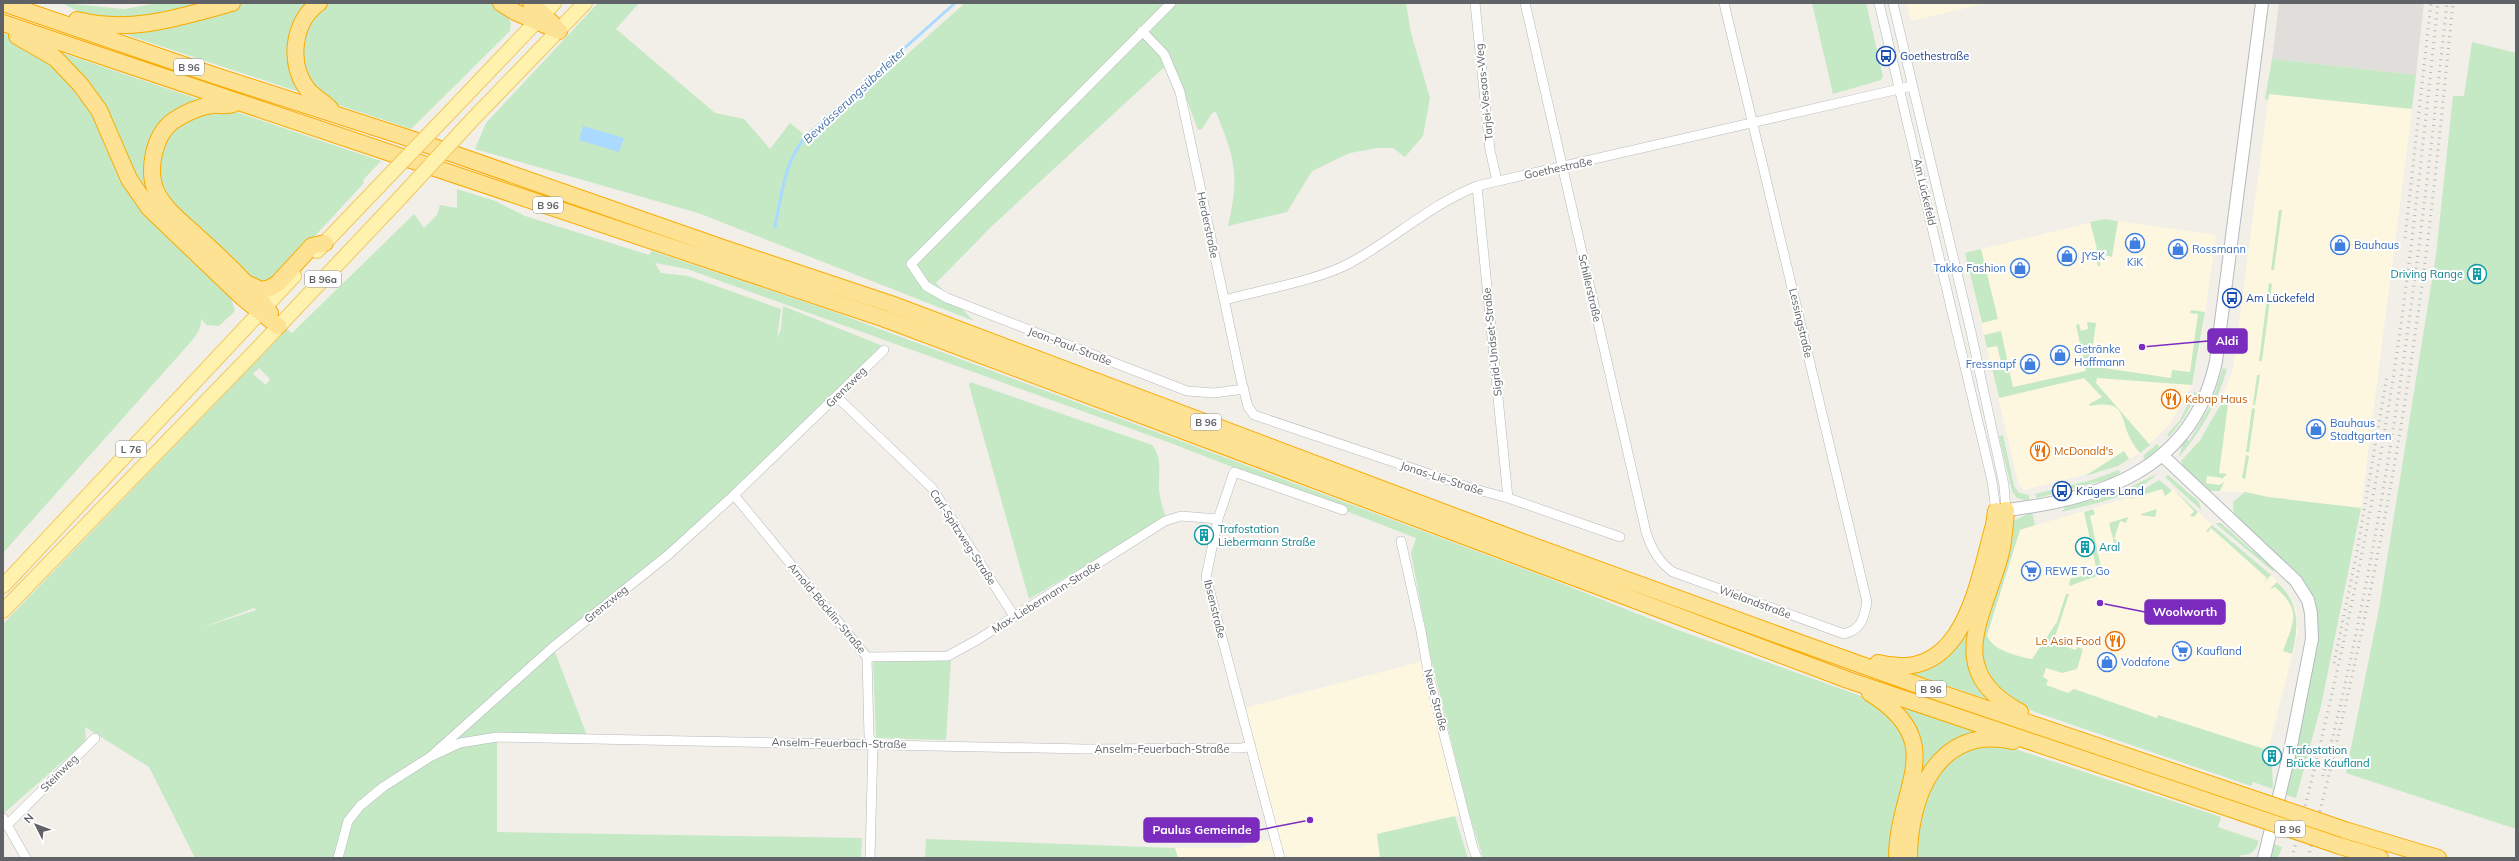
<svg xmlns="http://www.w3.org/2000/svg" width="2519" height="861" font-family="Mulish,sans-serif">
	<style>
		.commercial { fill: #fef7e0 }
		.industrial { fill: #e0deda }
		.green { fill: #c5e8c5; fill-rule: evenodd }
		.water { fill: #aadaff }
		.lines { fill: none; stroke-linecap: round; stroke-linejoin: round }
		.stream { stroke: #aadaff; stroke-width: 3 }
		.street-casing { stroke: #b5b8bc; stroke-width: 10 }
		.secondary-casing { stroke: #b6babf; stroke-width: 14 }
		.primary-casing { stroke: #f2c960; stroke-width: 16 }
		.highway-casing { stroke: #f9ab00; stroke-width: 18 }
		.street { stroke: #fff; stroke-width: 9 }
		.secondary { stroke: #fff; stroke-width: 12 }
		.primary { stroke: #fff2af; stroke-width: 14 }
		.highway { stroke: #fde293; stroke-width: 16 }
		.rail { stroke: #b6b7b8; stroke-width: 3; stroke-dasharray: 1 5; stroke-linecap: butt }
		.primary-bridge-casing { stroke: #f2c960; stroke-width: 16; stroke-linecap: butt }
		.highway-bridge-casing { stroke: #f9ab00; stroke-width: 18; stroke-linecap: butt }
		.primary-bridge { stroke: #fff2af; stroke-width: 14 }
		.highway-bridge { stroke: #fde293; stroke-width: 16 }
		.labels { text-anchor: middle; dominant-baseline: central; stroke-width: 4; stroke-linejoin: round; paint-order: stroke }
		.shield { fill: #fff; stroke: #8f9295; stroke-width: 1 }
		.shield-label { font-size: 10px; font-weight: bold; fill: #5f6368 }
		.transit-label { font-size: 11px; fill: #164399; stroke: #fff; text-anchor: start }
		.street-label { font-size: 11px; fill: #5f6368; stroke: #fff }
		.shop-label { font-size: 11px; fill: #366cbe; stroke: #fff; text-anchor: start }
		.culture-label { font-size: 11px; fill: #0d838f; stroke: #fff; text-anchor: start }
		.food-label { font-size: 11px; fill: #c56008; stroke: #fff; text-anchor: start }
		.water-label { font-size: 12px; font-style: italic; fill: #4174aa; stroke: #fff }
		.leader { fill: none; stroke: #7b2cbf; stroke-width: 1.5 }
		.callout-dot { fill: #7b2cbf; stroke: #fff; stroke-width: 1.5 }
		.callout { fill: #7b2cbf; stroke: #7b2cbf; stroke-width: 1.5 }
		.callout-label { font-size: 12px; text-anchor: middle; font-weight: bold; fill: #fff }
	</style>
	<rect width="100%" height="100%" fill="#f1efe8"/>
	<path class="commercial" d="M1907,3H1987L1911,21Z
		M2269,94L2412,109L2361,508L2268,497L2245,492L2208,491L2181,461L2212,424L2233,369Z
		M2105,219L2216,235L2202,336L2192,385L2170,424L2140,453L2118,466L2024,490L2018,483L1965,253Z
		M2161,488L2174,490L2245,555L2271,575L2285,589L2296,609L2298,632L2268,750L2158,715L2157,718L2075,689L2068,693L2045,685L2043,677L2047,665L1997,648L1989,639L1987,635L2020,530Z
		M1431,659L1469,813L1377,834L1380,858H1178L1175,848H1239L1277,837L1241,709Z"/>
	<path class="industrial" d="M2279,3H2424L2416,75L2272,59Z"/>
	<path class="green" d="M62,3L124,9L159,3H513L507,16L511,23L510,31L411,129L115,31Z
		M598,3H639L616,29L715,113L744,119L770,149L790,123L806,136L820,132L965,3H1406L1411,33L1430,98L1423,136L1405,157L1393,148H1377L1350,153L1312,171L1287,212L1228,226C1240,174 1235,160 1216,112L1212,113L1202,129L1198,130L1172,60L992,226L936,283L974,321L698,213L475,149L486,123Z
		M1812,3H1866L1883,76L1881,80L1833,94Z
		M3,33L381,161L363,180L364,183L275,279L231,297L235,311L219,326L207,325L201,319C202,333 188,344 180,354L3,553Z
		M2472,42L2516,53V829L2346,773L2379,609L2436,255L2453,96H2464Z
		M2272,59L2416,75L2412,109L2269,94L2268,100L2265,99Z
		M457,189L495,201L525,216L649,255L652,251L837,313L1543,576L1678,630L1872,700L1887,709L1909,746L1893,858H1483L1469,813L1431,659L1411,553L1416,538L1168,442L687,269L655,263L661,273L688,276L781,309L777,338L781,329L783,306L890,349L884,351L734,495L553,647L588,738L497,737V832L862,838L861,858H195L149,767L85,727L86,741L3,814V624L287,329L292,333L414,214L424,228L437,215L440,205L457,208ZM259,368L270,379L266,385L253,374ZM254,608L256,610L201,628Z
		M2279,210H2282L2274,270H2271Z
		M2105,219L2118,221L2112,257L2101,254L2100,266H2098L2094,252L2097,249L2090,222Z
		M1981,249L1998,319L1982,323L1965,253Z
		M2269,283L2272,284L2262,361H2259Z
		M2191,310L2205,312L2192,385L2097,378L2096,383L2150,445L2140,453C2137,449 2133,445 2131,440C2119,417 2127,399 2090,406L2089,404L2102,397L2084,378L1999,398L1991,364L2001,362L1997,346L1987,348L1984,335L2001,331L2013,387L2086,371L2076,325L2079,324L2081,331L2088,329L2087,322L2096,323L2090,366L2171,378L2172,370L2190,372L2198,314L2190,313Z
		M2223,368L2227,369C2217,403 2202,430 2179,457L2182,445L2187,439L2189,441L2211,405Z
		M2257,375H2260L2255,405H2253Z
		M970,382L1152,445C1165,461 1156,478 1160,496C1161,503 1164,511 1166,518L1029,599L969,385Z
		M2194,392L2198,393L2183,419L2169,437L2167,435L2180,420Z
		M2221,404L2228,405L2219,473L2227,474L2221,480L2222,478L2207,476L2206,483L2219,485L2224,482L2220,491H2208L2183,467L2181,461L2200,440Z
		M2252,408L2255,409L2249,452H2246Z
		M2003,435L2014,486L2019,493L2029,495V501L2017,498L2012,491L1999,436Z
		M2157,444L2160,447L2145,459L2143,456Z
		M2124,451L2129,459L2118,466L2085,476Z
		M2246,455L2249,456L2245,479L2242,478Z
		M2119,470L2120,473L2109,479L2037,498L2035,494L2092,480Z
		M2157,474C2132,498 2094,503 2062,512L2065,507L2116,494Z
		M2168,475L2199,502L2201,510L2165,477Z
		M2159,480L2172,491L2165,496L2162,489L2129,499Z
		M2174,490L2198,512L2194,517L2190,516L2194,511Z
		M2245,492L2268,497L2361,508L2321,706L2296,798L2286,795L2301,723L2312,596L2299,575L2234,514L2233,502Z
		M2093,509L2095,514L2090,516L2101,567L2100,575L2069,586L2070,579L2093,573L2096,567L2084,512Z
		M2157,509L2155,517L2141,515V514Z
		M2032,512L2035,525L2020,530L1987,635C1991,650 2018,657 2032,659L2057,622L2066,594H2069L2053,643L2076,650L2077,647L2083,649L2077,669L2062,673L2046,668L2043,677L2048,680L2046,685L2068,693L2074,689L2157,718L2158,715L2273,752L2275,754L2272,766L2273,789L2253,782L2251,786L2038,713L2010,702L1995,690L1978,655L2013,521Z
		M2128,517L2126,523L2120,521L2114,539L2120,541L2116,551L2109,523Z
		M2215,523H2221L2249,548L2274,566V572Z
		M2212,525L2271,575L2263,584L2267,578L2211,528L2208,532L2206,531Z
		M2277,582C2300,603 2299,626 2292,654L2283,651C2294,620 2302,611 2275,587L2269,590Z
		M1974,607L1969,630L1993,701L1903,671L1919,669Z
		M951,658L946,740L876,738L873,659Z
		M1899,705L1982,734L1921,779H1917Z
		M1987,744L2006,746L2221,817L2218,827L2259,841C2256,850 2251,856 2241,855L2240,858H1912L1928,786L1960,750L1984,748Z
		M1455,816L1468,858H1380L1377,834Z
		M926,839L1175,848L1178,858H925Z
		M2274,844L2282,847L2278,858H2270Z"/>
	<path class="water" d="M583,126L624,138L619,152L579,140Z"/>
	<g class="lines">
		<path class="stream" d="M775,227C782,193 784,163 806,136L955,3"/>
		<g class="street-casing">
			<path id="street" d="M1171,3L911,264L926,286L947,298L1187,391L1214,393L1244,389
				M1475,3L1490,150L1497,181
				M1525,3L1646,532C1651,548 1658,562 1673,572L1844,634C1862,629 1864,618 1867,602L1724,3
				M1879,3L1992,481L1996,511
				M1893,3L1971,332L2004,485L2006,510
				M1142,31L1164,54L1180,92L1241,379L1248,407L1254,415L1471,488L1508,498L1620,537
				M1477,186L1508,498
				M1225,300C1261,290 1319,280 1350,263C1394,239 1430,205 1477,186L1912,86
				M837,397L932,488L1014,616
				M734,495L867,657L869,736L873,743L870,858
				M1401,541L1421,631L1428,672L1473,848L1477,858
				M867,657L948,656L977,640L1165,521L1181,516L1218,519
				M430,757L460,743L497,737L1085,749L1242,748L1251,746
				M3,818L26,858
				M7,825L95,738
				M338,858L348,821L360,806L383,787L430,757L553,647L668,555L734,495L884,350
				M1280,858L1206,577L1218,519L1234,472L1343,510"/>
		</g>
		<g class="secondary-casing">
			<path id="secondary" d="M2163,456L2296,581L2308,600L2311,613L2312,639L2290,751L2264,858
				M1997,511C2097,501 2193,471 2216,361L2262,3"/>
		</g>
		<g class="primary-casing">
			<path id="primary" d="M452,110L554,3
				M472,120L585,3
				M317,251L379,186
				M3,586L294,276
				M3,611L261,345L400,198"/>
		</g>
		<g class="highway-casing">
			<path id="highway" d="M3,3L213,75L408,138L723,248L891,304L1517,540L1803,644L1943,694L2245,796
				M319,3C292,22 288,65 308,90C315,98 325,102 331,110
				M501,3L515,12L559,31
				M531,3L555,26
				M77,20C131,34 180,17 232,3
				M3,23L885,319L1848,680L2240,812
				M17,36L55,58L80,84L99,110L129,179L149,208L243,298L278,326
				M233,104C226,107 219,104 212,105C198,107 185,113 173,121C154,135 147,170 156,191C164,209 183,223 197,236C223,260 249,283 270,313
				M248,284L261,290L270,288L278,283L312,246L325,243
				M2006,510C2005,525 2004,541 2000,556C1983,618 1943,671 2020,712
				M1878,663C1964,685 1977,585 1994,525L1996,511
				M1870,693C1951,743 1897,787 1897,858
				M2345,830L2438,858
				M2340,846L2380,858
				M1909,858C1909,796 1938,724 2013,741"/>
		</g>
		<use href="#street" class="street"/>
		<use href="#secondary" class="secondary"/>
		<use href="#primary" class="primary"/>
		<use href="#highway" class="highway"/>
		<path class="rail" d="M2405,238L2431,3
			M2334,663L2356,557L2387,376
			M2323,776C2388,522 2419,263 2447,3
			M2292,858C2329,714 2361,570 2386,423C2409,284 2423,143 2438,3
			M2308,858C2353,683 2391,507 2416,328C2432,220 2442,111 2453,3"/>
		<g class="primary-bridge-casing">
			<path id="primary-bridge" d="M379,186L452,110
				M400,198L472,120"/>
		</g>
		<g class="highway-bridge-casing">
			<path id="highway-bridge" d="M2245,796L2345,830
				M2240,812L2340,846"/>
		</g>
		<use href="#primary-bridge" class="primary-bridge"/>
		<use href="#highway-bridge" class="highway-bridge"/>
	</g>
	<defs>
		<g id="bus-ring" transform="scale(1)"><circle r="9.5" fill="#fff" stroke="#1a4fb4" stroke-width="1.5"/><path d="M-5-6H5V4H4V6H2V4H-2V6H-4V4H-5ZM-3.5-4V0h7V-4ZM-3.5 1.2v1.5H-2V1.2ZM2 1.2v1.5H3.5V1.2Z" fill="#1a4fb4"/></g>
		<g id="shop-ring" transform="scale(1)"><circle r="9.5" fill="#fff" stroke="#3f7fe0" stroke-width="1.5"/><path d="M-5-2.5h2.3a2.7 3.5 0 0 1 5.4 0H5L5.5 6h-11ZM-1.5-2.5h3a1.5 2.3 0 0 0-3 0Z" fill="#3f7fe0"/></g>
		<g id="building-ring" transform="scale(1)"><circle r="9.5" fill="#fff" stroke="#0f9aa8" stroke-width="1.5"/><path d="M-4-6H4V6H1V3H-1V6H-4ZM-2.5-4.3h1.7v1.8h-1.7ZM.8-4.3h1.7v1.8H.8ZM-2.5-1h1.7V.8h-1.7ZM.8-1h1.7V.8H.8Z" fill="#0f9aa8"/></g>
		<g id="restaurant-ring" transform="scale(1)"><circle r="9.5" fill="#fff" stroke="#e8710a" stroke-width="1.5"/><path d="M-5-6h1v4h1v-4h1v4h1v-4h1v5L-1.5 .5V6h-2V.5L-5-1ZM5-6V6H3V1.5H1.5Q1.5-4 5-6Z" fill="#e8710a"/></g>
		<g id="supermarket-ring" transform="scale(1)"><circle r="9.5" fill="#fff" stroke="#3f7fe0" stroke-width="1.5"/><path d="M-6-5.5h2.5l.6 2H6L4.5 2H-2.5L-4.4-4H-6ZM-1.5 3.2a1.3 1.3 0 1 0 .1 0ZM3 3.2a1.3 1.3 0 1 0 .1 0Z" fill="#3f7fe0"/></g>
	</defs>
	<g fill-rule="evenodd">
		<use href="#bus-ring" x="1886" y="56"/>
		<use href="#shop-ring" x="2135" y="243"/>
		<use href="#shop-ring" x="2340" y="245"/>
		<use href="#shop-ring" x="2178" y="249"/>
		<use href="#shop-ring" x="2067" y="256"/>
		<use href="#shop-ring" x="2020" y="268"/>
		<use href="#building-ring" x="2477" y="274"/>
		<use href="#bus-ring" x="2232" y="298"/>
		<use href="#shop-ring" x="2060" y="355"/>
		<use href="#shop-ring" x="2030" y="364"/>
		<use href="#restaurant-ring" x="2171" y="399"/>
		<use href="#shop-ring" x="2316" y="429"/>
		<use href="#restaurant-ring" x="2040" y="451"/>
		<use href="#bus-ring" x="2062" y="491"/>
		<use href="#building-ring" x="1204" y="535"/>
		<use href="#building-ring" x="2085" y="547"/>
		<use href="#supermarket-ring" x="2031" y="571"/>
		<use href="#restaurant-ring" x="2115" y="641"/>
		<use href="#supermarket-ring" x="2182" y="651"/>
		<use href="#shop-ring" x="2107" y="662"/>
		<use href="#building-ring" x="2272" y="756"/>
	</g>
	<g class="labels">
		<g class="shield">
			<rect x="174" y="59" width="30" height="16" rx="3"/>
			<rect x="533" y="197" width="30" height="16" rx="3"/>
			<rect x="305" y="271" width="36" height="16" rx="3"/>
			<rect x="1191" y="414" width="30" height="16" rx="3"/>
			<rect x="116" y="441" width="30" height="16" rx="3"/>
			<rect x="1916" y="681" width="30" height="16" rx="3"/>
			<rect x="2275" y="821" width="30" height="16" rx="3"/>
		</g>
		<g class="shield-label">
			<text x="189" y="67">B 96</text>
			<text x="548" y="205">B 96</text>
			<text x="323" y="279">B 96a</text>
			<text x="1206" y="422">B 96</text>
			<text x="131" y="449">L 76</text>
			<text x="1931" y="689">B 96</text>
			<text x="2290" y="829">B 96</text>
		</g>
		<g class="transit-label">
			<text x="1900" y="56">Goethestraße</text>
			<text x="2246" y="298">Am Lückefeld</text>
			<text x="2076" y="491">Krügers Land</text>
		</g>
		<g class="street-label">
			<text transform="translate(1484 92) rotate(-96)">Tarjei-Vesaas-Weg</text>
			<text transform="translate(1558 168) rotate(-12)">Goethestraße</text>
			<text transform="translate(1925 192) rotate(77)">Am Lückefeld</text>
			<text transform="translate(1208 225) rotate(78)">Herderstraße</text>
			<text transform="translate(1590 288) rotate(77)">Schillerstraße</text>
			<text transform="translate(1801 323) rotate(77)">Lessingstraße</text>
			<text transform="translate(1492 342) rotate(-96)">Sigrid-Undset-Straße</text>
			<text transform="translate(1070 346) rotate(21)">Jean-Paul-Straße</text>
			<text transform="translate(846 387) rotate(-45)">Grenzweg</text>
			<text transform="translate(1442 478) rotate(18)">Jonas-Lie-Straße</text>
			<text transform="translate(963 537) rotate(57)">Carl-Spitzweg-Straße</text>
			<text transform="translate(1046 597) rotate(-32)">Max-Liebermann-Straße</text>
			<text transform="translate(1755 602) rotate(20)">Wielandstraße</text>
			<text transform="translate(606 604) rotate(-39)">Grenzweg</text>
			<text transform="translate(827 608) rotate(50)">Arnold-Böcklin-Straße</text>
			<text transform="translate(1215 609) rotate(76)">Ibsenstraße</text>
			<text transform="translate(1436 700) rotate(75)">Neue Straße</text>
			<text transform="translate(839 743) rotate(1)">Anselm-Feuerbach-Straße</text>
			<text x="1162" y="749">Anselm-Feuerbach-Straße</text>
			<text transform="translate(59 773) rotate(-45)">Steinweg</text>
		</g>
		<g class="shop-label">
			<text x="2354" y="245">Bauhaus</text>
			<text x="2192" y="249">Rossmann</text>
			<text x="2081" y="256">JYSK</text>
			<text x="2135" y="262" text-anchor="middle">KiK</text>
			<text x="2006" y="268" text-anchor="end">Takko Fashion</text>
			<text x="2074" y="349">Getränke<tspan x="2074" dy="13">Hoffmann</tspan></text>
			<text x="2016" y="364" text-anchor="end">Fressnapf</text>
			<text x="2330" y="423">Bauhaus<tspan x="2330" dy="13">Stadtgarten</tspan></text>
			<text x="2045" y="571">REWE To Go</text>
			<text x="2196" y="651">Kaufland</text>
			<text x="2121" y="662">Vodafone</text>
		</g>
		<g class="culture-label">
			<text x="2463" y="274" text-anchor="end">Driving Range</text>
			<text x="1218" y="529">Trafostation<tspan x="1218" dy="13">Liebermann Straße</tspan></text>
			<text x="2099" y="547">Aral</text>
			<text x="2286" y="750">Trafostation<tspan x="2286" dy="13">Brücke Kaufland</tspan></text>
		</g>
		<g class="food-label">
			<text x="2185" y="399">Kebap Haus</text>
			<text x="2054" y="451">McDonald's</text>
			<text x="2101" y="641" text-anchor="end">Le Asia Food</text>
		</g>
		<g class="water-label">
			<text transform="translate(854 95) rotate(-43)">Bewässerungsüberleiter</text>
		</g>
	</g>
	<path class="leader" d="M2142 347L2208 341M2100 603L2145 612M1310 820L1259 830"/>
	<g class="callout-dot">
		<circle cx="2142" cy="347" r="4"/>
		<circle cx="2100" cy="603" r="4"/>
		<circle cx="1310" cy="820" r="4"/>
	</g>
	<g class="callout">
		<rect x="2208" y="329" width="39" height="24" rx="4"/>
		<rect x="2145" y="600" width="80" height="24" rx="4"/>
		<rect x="1144" y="818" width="115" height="24" rx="4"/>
	</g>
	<g class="callout-label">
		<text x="2227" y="345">Aldi</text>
		<text x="2185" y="616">Woolworth</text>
		<text x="1202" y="834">Paulus Gemeinde</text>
	</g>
	<rect width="2519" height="861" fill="none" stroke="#5f6368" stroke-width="8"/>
	<g transform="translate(36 825) rotate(312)" stroke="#ffffff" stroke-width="3" paint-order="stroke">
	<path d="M0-3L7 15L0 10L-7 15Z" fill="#5f6368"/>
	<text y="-6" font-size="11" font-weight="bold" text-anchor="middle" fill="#5f6368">N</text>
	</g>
</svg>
